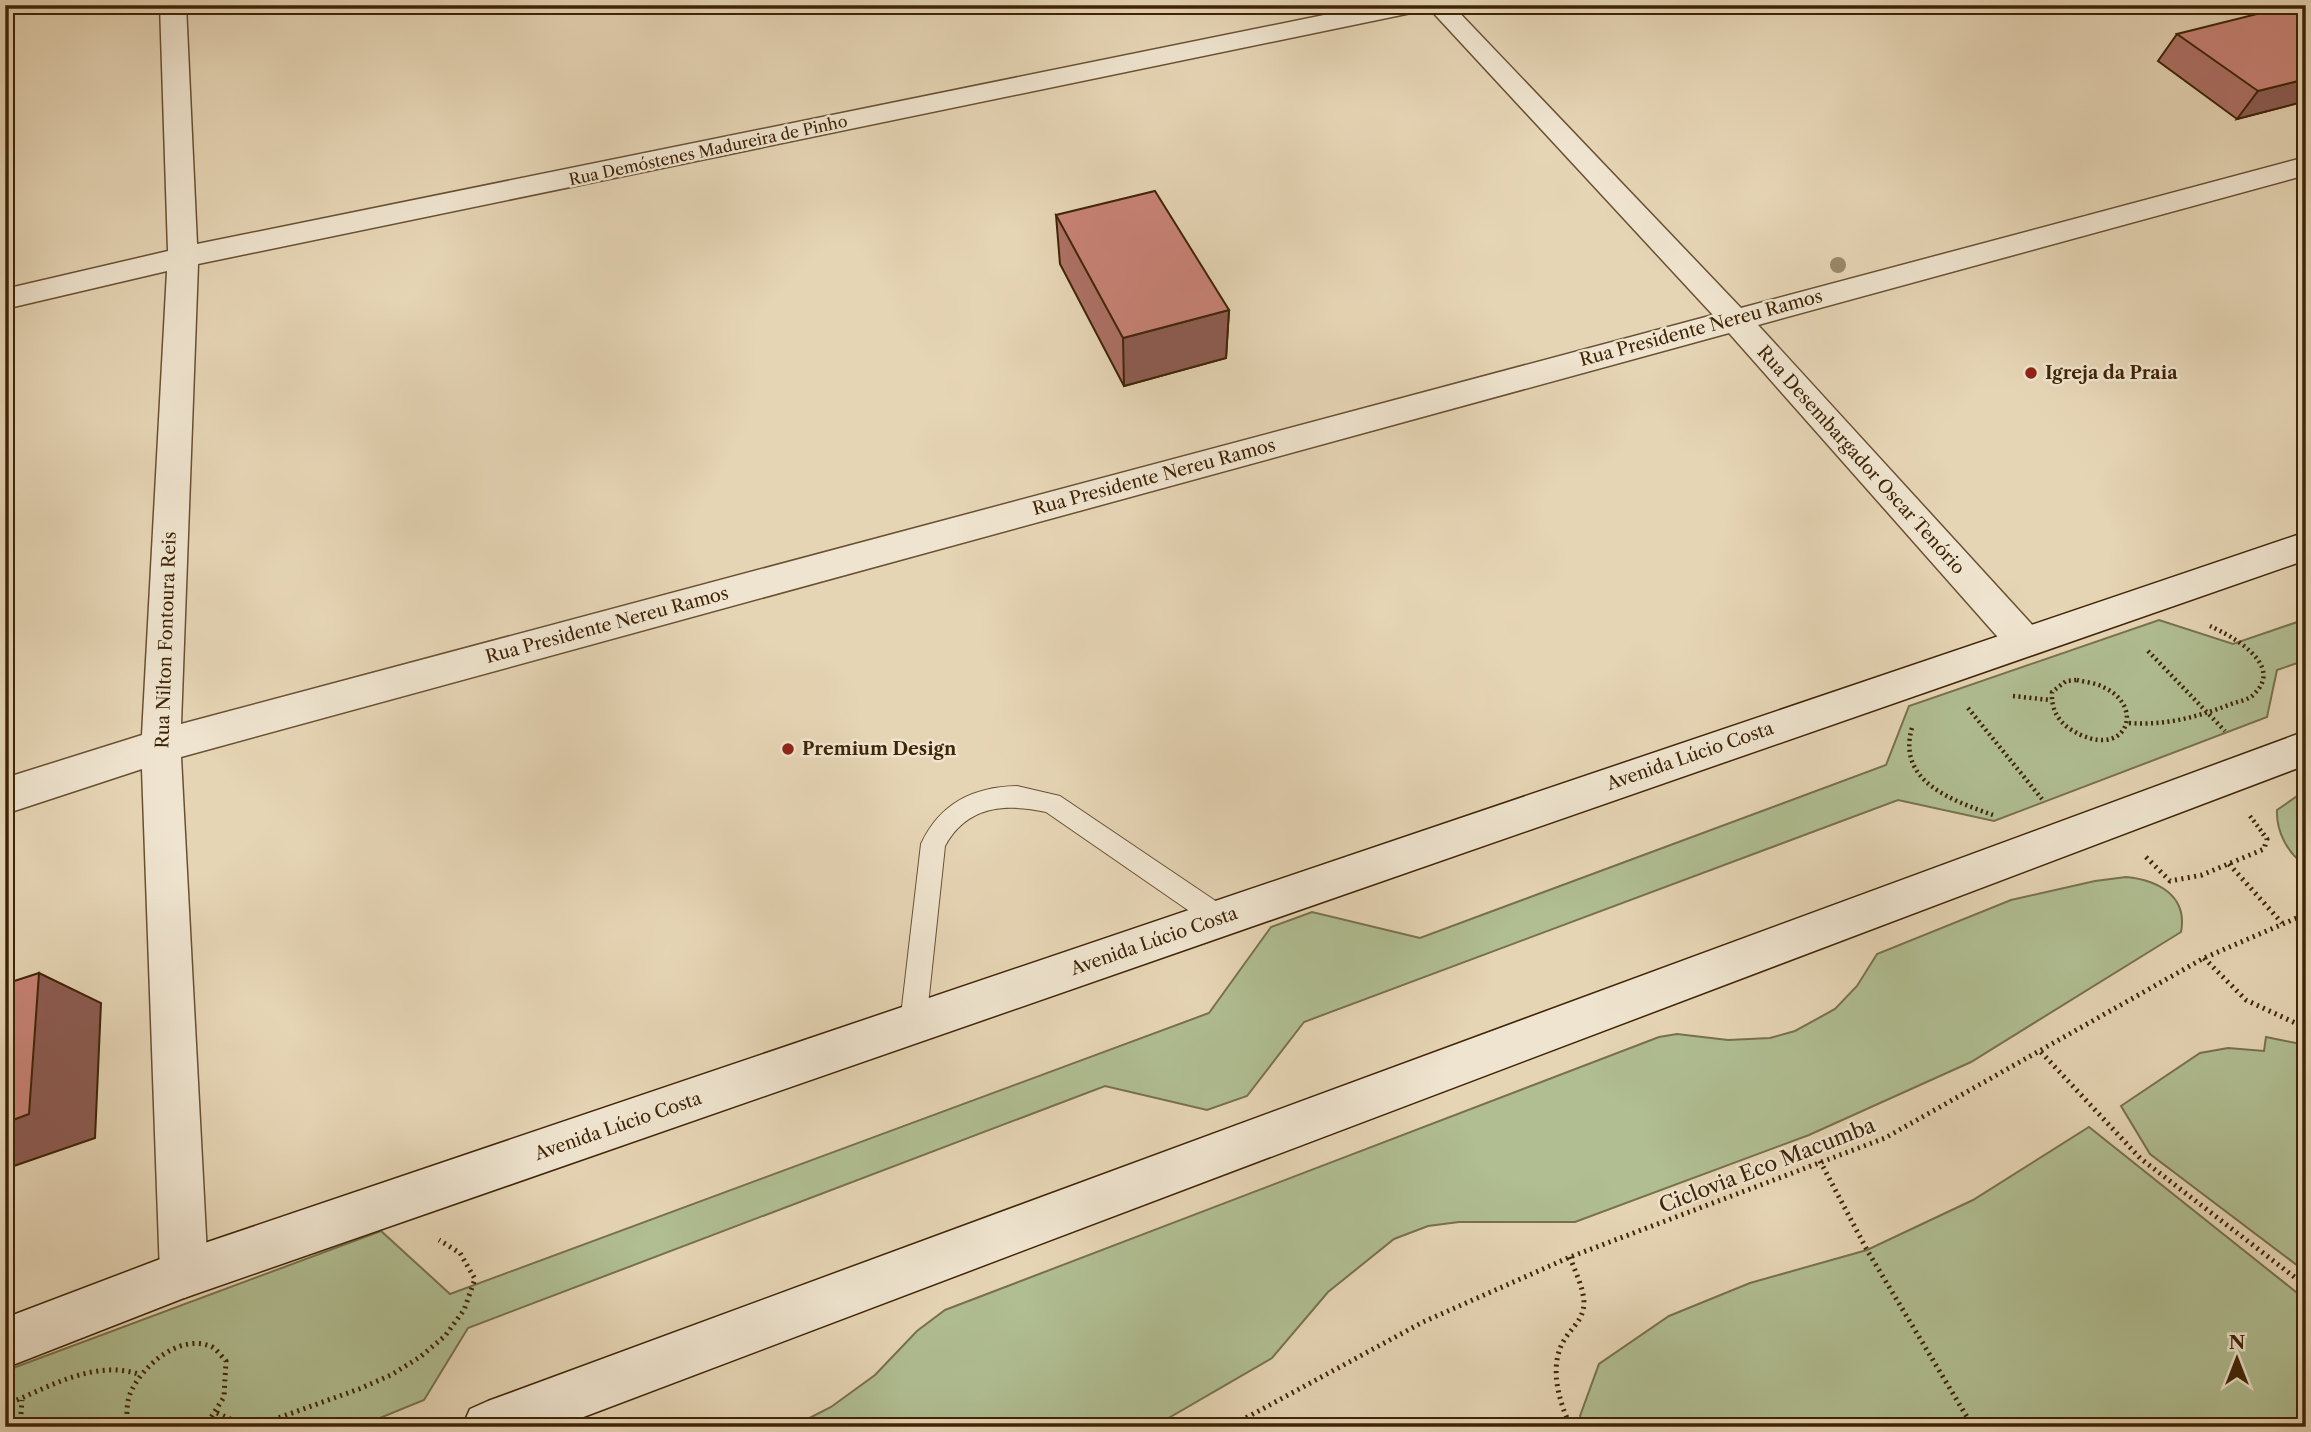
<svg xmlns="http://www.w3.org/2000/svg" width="2311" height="1432" font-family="'Libre Caslon Text',serif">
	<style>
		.green { fill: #b0be92; stroke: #78714c; stroke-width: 2 }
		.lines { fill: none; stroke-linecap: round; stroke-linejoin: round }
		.lane-casing { stroke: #695032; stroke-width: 2 }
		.street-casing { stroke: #695032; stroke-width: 3 }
		.secondary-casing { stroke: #3f2406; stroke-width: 3 }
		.path-far1 { stroke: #3f2406; stroke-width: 4.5; stroke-dasharray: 2 3.5; stroke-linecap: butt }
		.path { stroke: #3f2406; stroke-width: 5; stroke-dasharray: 2 4.5; stroke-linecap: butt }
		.lane { fill: #efe4cf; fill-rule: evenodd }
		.street { fill: #efe4cf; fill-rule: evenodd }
		.secondary { fill: #efe4cf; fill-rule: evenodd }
		.tree { fill: #9a8968 }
		.wall { fill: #ad7166; stroke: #3f2406; stroke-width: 2 }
		.shaded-wall { fill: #8d5c53; stroke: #3f2406; stroke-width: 2 }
		.building { fill: #c98377; stroke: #3f2406; stroke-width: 2 }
		.poi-dot { fill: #8f2418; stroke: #efe4cf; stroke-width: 2.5 }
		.labels { text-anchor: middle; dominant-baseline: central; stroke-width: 5; stroke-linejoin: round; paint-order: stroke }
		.far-street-label { font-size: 16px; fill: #3f2406; stroke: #efe4cf }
		.street-label { font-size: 18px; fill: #3f2406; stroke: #efe4cf }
		.poi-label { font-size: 18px; font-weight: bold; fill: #3f2406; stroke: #efe4cf; text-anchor: start }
		.near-street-label { font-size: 21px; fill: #3f2406; stroke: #efe4cf }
	</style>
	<rect width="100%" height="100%" fill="#e6d5b5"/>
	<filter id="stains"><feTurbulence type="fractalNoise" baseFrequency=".00286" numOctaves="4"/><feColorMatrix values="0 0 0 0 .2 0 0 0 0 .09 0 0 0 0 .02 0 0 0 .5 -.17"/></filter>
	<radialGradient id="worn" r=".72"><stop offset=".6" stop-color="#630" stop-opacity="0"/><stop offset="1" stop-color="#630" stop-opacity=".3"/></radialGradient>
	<path class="green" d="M2306,619V660L2277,670L2267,717L1994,821L1898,800L1304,1022L1247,1096L1207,1110L1105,1086L468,1328L424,1400L358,1427H5V1371L381,1231L450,1294L1209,1013L1271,927L1312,912L1420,938L1886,765L1909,706L2159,620L2233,644Z
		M2306,790V865C2288,855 2276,831 2277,810Z
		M2126,877C2157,880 2188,895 2181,932L1971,1062L1809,1135L1575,1222H1459L1428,1226L1394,1239L1328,1292L1272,1358L1153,1427H792L831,1407L875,1375L917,1331L945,1310L1659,1037L1677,1034L1728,1040L1770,1038L1795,1031L1835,1009L1857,986L1877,954L2011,900L2095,881Z
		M2266,1037L2306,1045V1272L2150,1154L2121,1106L2200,1053L2228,1048L2264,1051Z
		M2089,1127L2306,1300V1417L2287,1427H1584L1580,1416L1599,1364L1669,1316L1750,1283L1867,1250L1973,1200Z"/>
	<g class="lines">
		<g class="lane-casing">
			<path id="lane" d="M1017,786L1060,796L1229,910L1232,918L1229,926L1220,930L1211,926L1046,812C1005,803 967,806 945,846L926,1024L922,1033L913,1037L904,1033L900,1024L921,844C940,803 973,787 1017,786Z"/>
		</g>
		<g class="street-casing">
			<path id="street" d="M160,5H186L197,244L1373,5H1423L1420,10L1411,13L198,264L181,724L1713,315L1426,5H1452L1741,308L2306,157V175L1758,325L2037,630L2043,641L2037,652L2024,656L2011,652L1729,333L181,757L208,1274L201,1291L184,1298L167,1291L160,1274L142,769L5,814V778L142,735L167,271L5,309V289L168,251Z"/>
		</g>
		<g class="secondary-casing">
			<path id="secondary" d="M2306,532V560L184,1298L5,1368V1318L184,1250Z
				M2306,731V765L557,1427H462L470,1409L488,1401Z"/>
		</g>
		<path class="path-far1" d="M2148,651L2225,731
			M2077,680C2085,682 2096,683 2103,687C2148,707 2125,764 2070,729C2057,720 2051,708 2052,692L2066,681Z
			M2013,696L2050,700
			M1968,708L2042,799
			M2129,723C2167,726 2200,716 2234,703C2241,701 2250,699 2254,694C2285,665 2232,636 2210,626
			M1912,728C1896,782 1954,801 1993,815
			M2250,816L2265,836"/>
		<path class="path" d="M2146,857L2170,881L2202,875L2264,849L2267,839L2263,834
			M2229,864L2282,923
			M2204,958L2246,1000L2306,1028
			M2041,1052L2140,1158L2306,1286
			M1820,1161L1867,1250L1973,1427
			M1570,1257C1575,1272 1584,1288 1584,1304C1583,1321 1570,1329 1563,1342C1549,1368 1559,1402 1571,1427
			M5,1405C48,1388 95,1358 141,1375
			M217,1413L239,1423H264L359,1389L391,1375L420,1357L445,1336L464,1310L475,1279L460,1253L439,1240
			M20,1427L22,1400
			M127,1427C127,1415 126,1405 130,1394C141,1367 178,1334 210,1346C216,1348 221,1356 226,1361L224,1397L205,1427
			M1229,1427L1423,1322L1570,1257L1885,1138L2204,958L2306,914"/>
		<use href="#lane" class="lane"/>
		<use href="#street" class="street"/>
		<use href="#secondary" class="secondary"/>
	</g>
	<circle class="tree" cx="1838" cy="265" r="8"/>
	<path class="wall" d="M2177,34L2306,101L2237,119L2158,61Z
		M1056,215L1229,310L1226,358L1124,386L1060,264Z"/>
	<path class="shaded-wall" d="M2306,79V101L2237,119L2258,91Z
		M1229,310L1226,358L1124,386L1123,338Z
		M39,973L101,1003L95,1138L5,1169V1123Z"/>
	<path class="building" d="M2293,5H2306V79L2258,91L2177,34Z
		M1155,191L1229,310L1123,338L1056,215Z
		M39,973L29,1114L5,1123V984Z"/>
	<g class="poi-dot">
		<circle cx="2031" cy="373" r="7"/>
		<circle cx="788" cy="749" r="7"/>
	</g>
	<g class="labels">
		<g class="far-street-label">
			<text transform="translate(708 150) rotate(-12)">Rua Demóstenes Madureira de Pinho</text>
		</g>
		<g class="street-label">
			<text transform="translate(1701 328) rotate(-15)">Rua Presidente Nereu Ramos</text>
			<text transform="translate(1861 460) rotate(48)">Rua Desembargador Oscar Tenório</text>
			<text transform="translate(1154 477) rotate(-15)">Rua Presidente Nereu Ramos</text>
			<text transform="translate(607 625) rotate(-15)">Rua Presidente Nereu Ramos</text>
			<text transform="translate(166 640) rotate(-88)">Rua Nilton Fontoura Reis</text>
			<text transform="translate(1690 756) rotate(-19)">Avenida Lúcio Costa</text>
			<text transform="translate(1154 941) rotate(-19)">Avenida Lúcio Costa</text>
			<text transform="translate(618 1126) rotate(-19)">Avenida Lúcio Costa</text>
		</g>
		<g class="poi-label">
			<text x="2045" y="373">Igreja da Praia</text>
			<text x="802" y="749">Premium Design</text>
		</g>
		<g class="near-street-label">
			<text transform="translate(1767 1165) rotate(-21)">Ciclovia Eco Macumba</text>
		</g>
	</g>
	<rect width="2311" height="1432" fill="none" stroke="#e6d5b5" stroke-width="28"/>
	<rect x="7" y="7" width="2297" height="1418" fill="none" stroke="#3f2406" stroke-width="3.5"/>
	<rect x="14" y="14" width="2283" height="1404" fill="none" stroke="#3f2406" stroke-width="2"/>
	<g transform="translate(2237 1359)" stroke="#efe4cf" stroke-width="5" paint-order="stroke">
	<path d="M0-5L12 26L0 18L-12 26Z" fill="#3f2406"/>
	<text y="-10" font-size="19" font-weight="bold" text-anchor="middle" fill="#3f2406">N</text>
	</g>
	<rect width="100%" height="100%" filter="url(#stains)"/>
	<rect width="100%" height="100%" fill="url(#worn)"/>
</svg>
